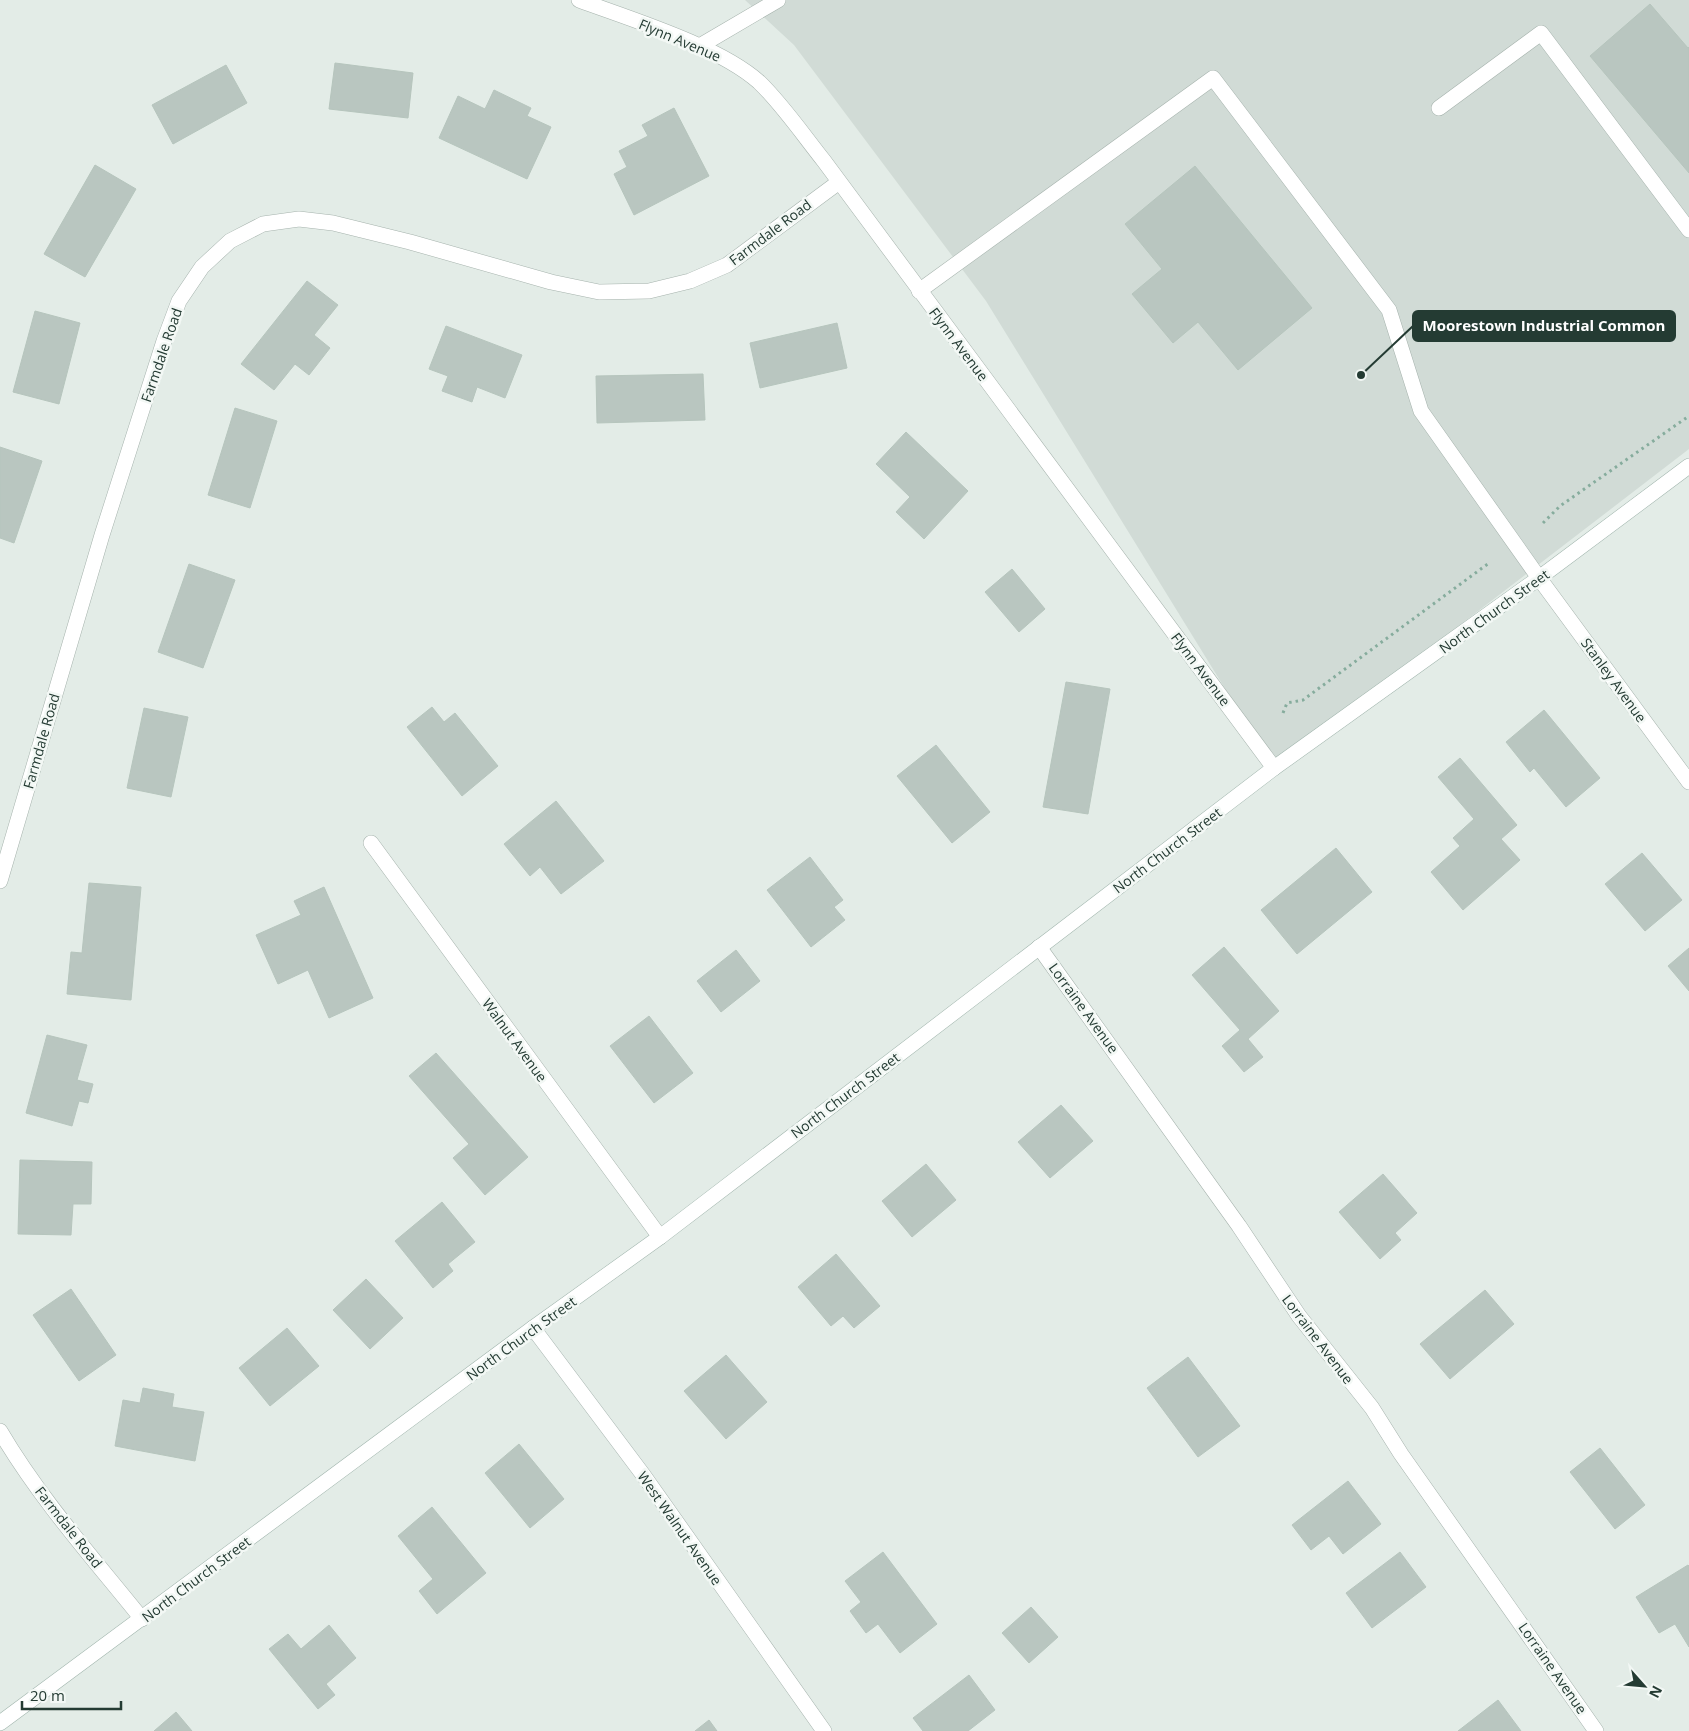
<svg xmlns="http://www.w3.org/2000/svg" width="1689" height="1731" font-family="'Open Sans',sans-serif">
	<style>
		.built { fill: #d1dbd6 }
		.building { fill: #b9c6c0; stroke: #b6c5bd }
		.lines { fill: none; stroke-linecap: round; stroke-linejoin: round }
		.lane-casing { stroke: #a6b3ad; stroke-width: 16 }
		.street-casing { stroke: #a6b3ad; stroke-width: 16 }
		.secondary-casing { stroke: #a2b6ae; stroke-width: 16 }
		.path { stroke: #86ac9d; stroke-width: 3; stroke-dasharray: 2.5 4; stroke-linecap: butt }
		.lane { stroke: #fff; stroke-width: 15 }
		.street { stroke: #fff; stroke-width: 15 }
		.secondary { stroke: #fff; stroke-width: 15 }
		.labels { text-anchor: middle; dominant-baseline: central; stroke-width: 5; stroke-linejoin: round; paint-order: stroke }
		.street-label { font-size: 14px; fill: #243b33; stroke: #f3f8f5 }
		.leader { fill: none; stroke: #243b33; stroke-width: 2 }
		.callout-dot { fill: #243b33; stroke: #f3f8f5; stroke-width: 2 }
		.callout { fill: #243b33; stroke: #243b33; stroke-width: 2 }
		.callout-label { font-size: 15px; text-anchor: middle; font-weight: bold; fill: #fff }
	</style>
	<rect width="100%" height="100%" fill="#e3ece7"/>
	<path class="built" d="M745,0H1689V449L1274,768L986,301L794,45Z"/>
	<path class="building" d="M1650,4L1688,48L1689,47V173L1590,56Z
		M335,63L413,73L408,118L329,109Z
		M226,65L247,103L173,144L152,105Z
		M494,90L531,108L527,116L551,127L527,179L439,138L458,96L485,109Z
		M674,108L709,176L634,215L614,174L627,167L619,151L648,136L642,125Z
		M95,165L136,189L85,277L44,254Z
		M1195,166L1312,308L1238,370L1198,322L1173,343L1132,294L1162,269L1125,224Z
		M307,281L338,305L314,335L330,348L309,375L295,364L274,390L241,364Z
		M35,311L80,323L59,404L13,392Z
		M837,323L847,368L760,388L750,343Z
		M446,326L522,355L505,398L477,387L472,402L442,391L448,376L429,369Z
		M703,374L705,420L597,423L596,376Z
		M235,408L277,421L250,508L208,495Z
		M906,432L968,491L924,539L896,512L910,497L876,464Z
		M0,447L42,461L14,543L0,538Z
		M189,564L235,580L203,668L158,652Z
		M1012,569L1045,609L1019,632L985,592Z
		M1066,682L1110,689L1088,814L1043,807Z
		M432,707L444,722L455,713L498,766L462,796L407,727Z
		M144,708L188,717L171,797L127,788Z
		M1544,710L1600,778L1566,807L1534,768L1530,772L1506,742Z
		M936,745L990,812L952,843L897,776Z
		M1460,758L1517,825L1501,839L1520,860L1463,910L1431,872L1460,846L1453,838L1474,819L1438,777Z
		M556,801L604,861L561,894L540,867L530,876L504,844Z
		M1336,848L1372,892L1297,954L1261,910Z
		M1642,853L1682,900L1645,931L1605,884Z
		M810,857L843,900L834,907L845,920L811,947L767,890Z
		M89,883L141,887L131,1000L67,994L71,952L82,953Z
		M324,887L373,998L329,1018L308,970L278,984L256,935L301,915L294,901Z
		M1224,947L1279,1011L1248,1039L1263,1057L1244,1072L1222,1046L1240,1030L1192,975Z
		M1689,948V991L1668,966Z
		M736,950L760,981L721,1012L697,981Z
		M649,1016L693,1073L654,1103L610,1046Z
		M47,1035L87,1045L77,1080L93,1084L88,1103L79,1101L72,1126L26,1113Z
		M436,1053L528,1157L485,1195L453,1158L469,1144L409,1076Z
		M1061,1105L1093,1141L1050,1178L1018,1142Z
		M20,1160L92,1162L91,1204H73L71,1235L18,1234Z
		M926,1164L956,1200L912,1237L882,1201Z
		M1383,1174L1417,1213L1395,1233L1401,1240L1380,1259L1339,1212Z
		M442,1202L475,1242L448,1264L453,1271L433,1288L395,1241Z
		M836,1254L880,1306L854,1328L843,1316L831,1326L798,1287Z
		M366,1279L403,1318L370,1349L333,1310Z
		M71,1289L116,1355L79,1381L33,1315Z
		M1485,1290L1514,1324L1450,1379L1420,1344Z
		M287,1328L319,1366L270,1406L239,1368Z
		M726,1355L767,1402L726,1439L684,1391Z
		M1188,1357L1240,1426L1198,1457L1147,1388Z
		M143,1388L174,1394L172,1407L204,1412L195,1461L115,1446L123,1400L140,1403Z
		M519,1444L564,1499L530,1528L485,1473Z
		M1600,1448L1645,1505L1615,1529L1570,1472Z
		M1348,1481L1381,1524L1343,1554L1329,1536L1311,1550L1292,1525Z
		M432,1507L486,1573L437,1614L419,1591L433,1579L398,1536Z
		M883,1552L937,1624L900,1653L878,1624L866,1633L850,1611L861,1602L845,1581Z
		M1400,1552L1426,1587L1372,1628L1346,1593Z
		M1688,1565L1689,1566V1647L1675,1624L1659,1633L1636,1597Z
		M1031,1607L1058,1637L1029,1663L1002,1633Z
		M329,1625L356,1658L326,1684L335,1695L318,1709L269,1649L288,1634L301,1649Z
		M969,1675L995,1710L968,1731H923L913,1718Z
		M1498,1700L1521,1731H1458Z
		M176,1712L192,1731H154Z
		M709,1720L717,1731H695Z"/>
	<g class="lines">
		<g class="lane-casing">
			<path id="lane" d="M698,47L778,0
				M1439,108L1541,33L1689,230
				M919,291L1213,78L1389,310L1421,411L1539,578"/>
		</g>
		<g class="street-casing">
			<path id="street" d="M579,0C630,19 719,46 759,82C782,104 804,136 824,161L1274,768
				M1539,578L1689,782
				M371,843L660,1237
				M0,881L102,535L164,341L179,301L202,267L230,241L263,224L299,219L333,223L410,242L551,282L599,292L649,291L690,281L727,265L839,182
				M1039,947L1239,1226L1299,1316L1372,1408L1401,1454L1596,1731
				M533,1328L644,1476L824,1731
				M0,1431C40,1499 93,1558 142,1619"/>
		</g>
		<g class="secondary-casing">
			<path id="secondary" d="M0,1723L533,1328L660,1237L1274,768L1539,578L1689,466"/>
		</g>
		<path class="path" d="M1543,523L1560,506L1689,416
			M1283,713L1287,703L1303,700L1489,563"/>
		<use href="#lane" class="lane"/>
		<use href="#street" class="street"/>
		<use href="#secondary" class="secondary"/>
	</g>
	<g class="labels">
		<g class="street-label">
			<text transform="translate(680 40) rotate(23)">Flynn Avenue</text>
			<text transform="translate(770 232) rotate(-37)">Farmdale Road</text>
			<text transform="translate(959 344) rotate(53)">Flynn Avenue</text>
			<text transform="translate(161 355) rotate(-71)">Farmdale Road</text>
			<text transform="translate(1494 611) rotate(-36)">North Church Street</text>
			<text transform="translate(1201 669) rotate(53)">Flynn Avenue</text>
			<text transform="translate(1614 680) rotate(54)">Stanley Avenue</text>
			<text transform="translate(41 741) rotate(-74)">Farmdale Road</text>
			<text transform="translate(1167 850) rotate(-37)">North Church Street</text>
			<text transform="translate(1084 1008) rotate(54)">Lorraine Avenue</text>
			<text transform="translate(515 1040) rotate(54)">Walnut Avenue</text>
			<text transform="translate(845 1095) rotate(-37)">North Church Street</text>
			<text transform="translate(521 1338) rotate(-36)">North Church Street</text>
			<text transform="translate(1318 1339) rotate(53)">Lorraine Avenue</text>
			<text transform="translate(69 1527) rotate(52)">Farmdale Road</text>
			<text transform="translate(680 1528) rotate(55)">West Walnut Avenue</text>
			<text transform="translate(196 1579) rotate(-37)">North Church Street</text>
			<text transform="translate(1553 1668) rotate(55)">Lorraine Avenue</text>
		</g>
	</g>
	<path class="leader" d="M1361 375L1413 326"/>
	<circle class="callout-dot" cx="1361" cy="375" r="5"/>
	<rect class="callout" x="1413" y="311" width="262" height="30" rx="5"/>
	<g class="callout-label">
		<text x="1544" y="331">Moorestown Industrial Common</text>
	</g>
	<g transform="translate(1644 1686) rotate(117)" stroke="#f3f8f5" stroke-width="4" paint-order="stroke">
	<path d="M0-4L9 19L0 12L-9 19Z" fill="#243b33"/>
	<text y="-8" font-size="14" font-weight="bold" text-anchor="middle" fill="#243b33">N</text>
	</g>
	<path d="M22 1701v8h99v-8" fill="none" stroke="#243b33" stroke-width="2.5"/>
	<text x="30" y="1701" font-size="15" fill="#243b33" stroke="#f3f8f5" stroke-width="4" paint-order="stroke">20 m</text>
</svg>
